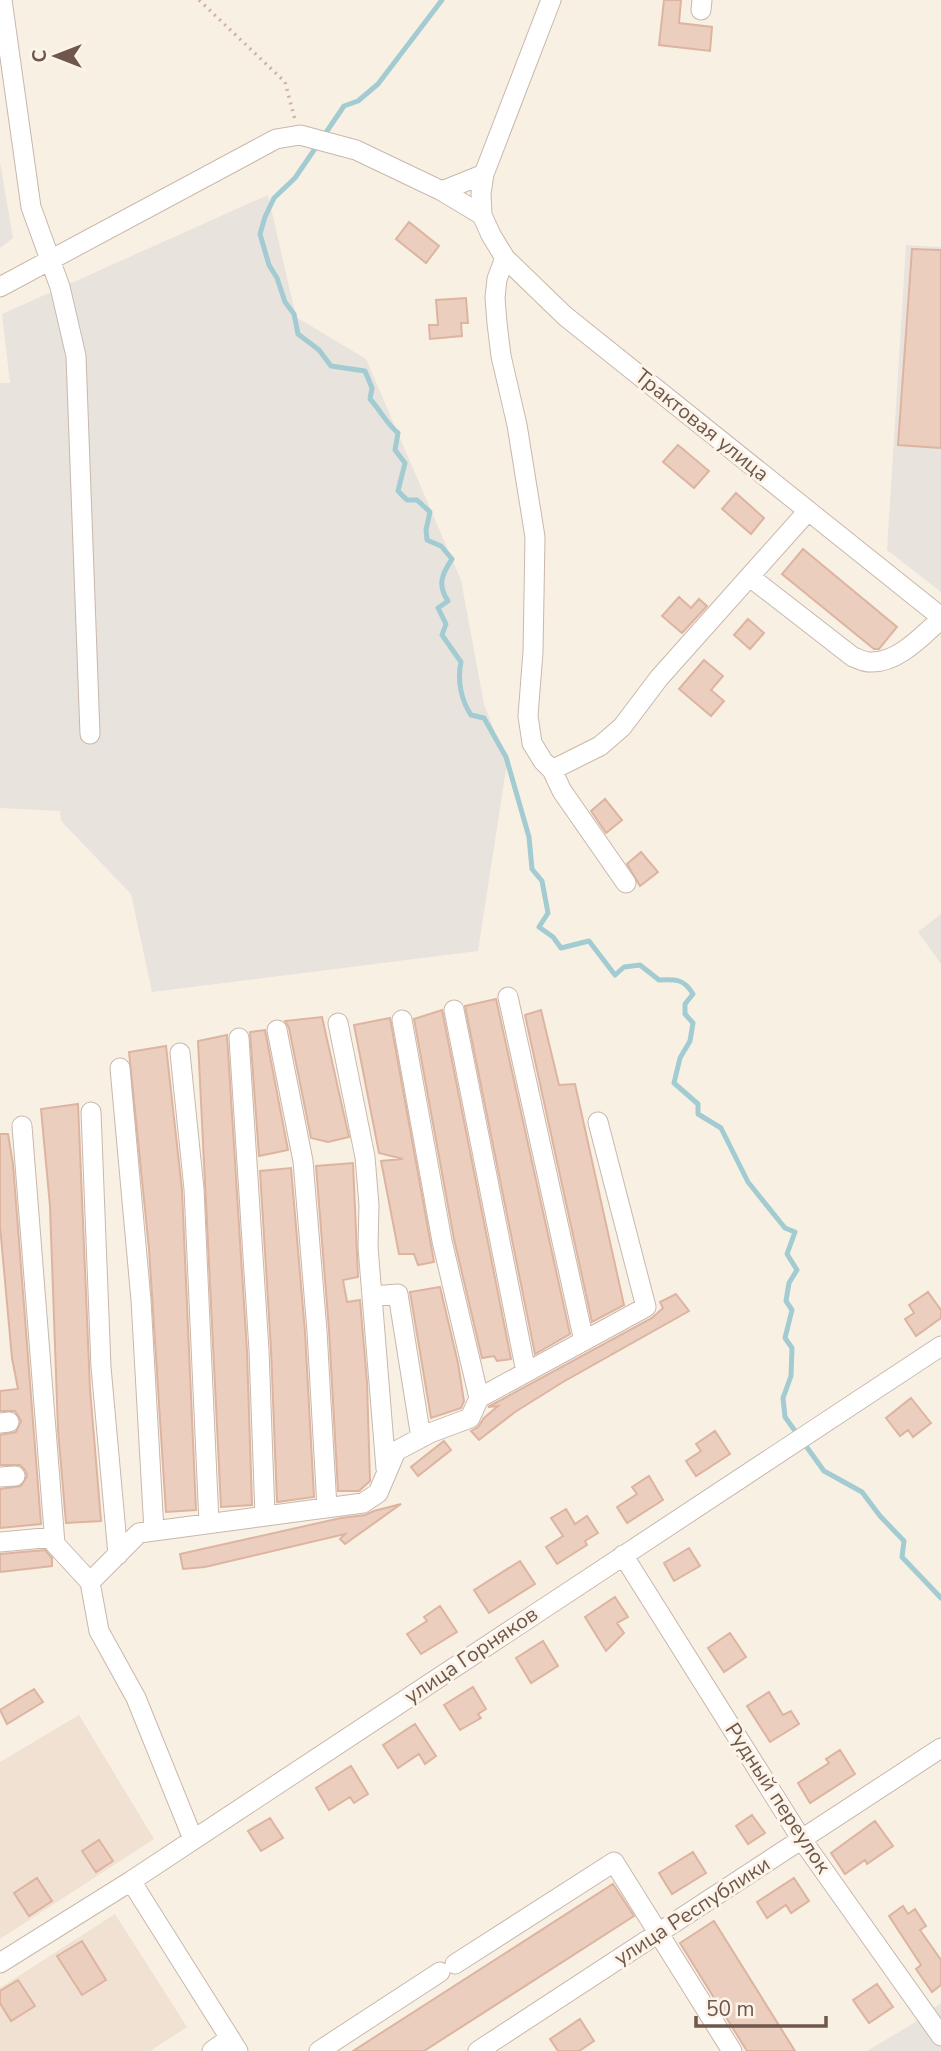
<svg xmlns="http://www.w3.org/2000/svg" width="941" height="2051" font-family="'Nunito Sans',sans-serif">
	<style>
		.residential { fill: #f0e1d3 }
		.industrial { fill: #e9e3de }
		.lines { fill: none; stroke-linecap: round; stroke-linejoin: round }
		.stream { stroke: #a2ccd1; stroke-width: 5 }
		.building { fill: #eccebe; stroke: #ddb4a0; stroke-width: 2 }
		.minor-casing { stroke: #c9b7ab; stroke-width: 21 }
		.path { stroke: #d0b1a2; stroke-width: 3.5; stroke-dasharray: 2 5; stroke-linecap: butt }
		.minor { stroke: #fff; stroke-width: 19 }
		.labels { text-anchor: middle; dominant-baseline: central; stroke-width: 6; stroke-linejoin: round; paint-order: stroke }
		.street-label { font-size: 21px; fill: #6f574c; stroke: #fdf4e9 }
	</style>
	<rect width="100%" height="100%" fill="#f9f0e4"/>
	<path class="residential" d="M79,1715L154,1839L0,1939V1762Z
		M115,1914L187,2027L150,2051H0V1988Z"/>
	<path class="industrial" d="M0,162L13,238L0,248Z
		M268,195L296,317L366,359L461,580L484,704L507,763L478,951L152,992L131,894L61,821L60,811L0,808V383H10L2,314Z
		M906,245L941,247V592L887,550Z
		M941,914V964L918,932Z
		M941,2003V2051H867L909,2026Z"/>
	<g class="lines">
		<path class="stream" d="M442,0L378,84L358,101L344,106L295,178L274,198L265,217L260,234L269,265L277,278L285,302L294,314L298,334L319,350L331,366L365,371L372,388L370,399C381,411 386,423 398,433L395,450L405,463L398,491L407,500H417L430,512L426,530L427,540L441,546L452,559C442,574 437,585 448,601L438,608L446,624L442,635L461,662C457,680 461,700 471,715L484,718L506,757L529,837L532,869L542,881L548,913L539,927L553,937L561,948L589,941L615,975L624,967L640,965L659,980C676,979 684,979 693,994L685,1004V1014L693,1023L690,1041L680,1058L674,1083L698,1104V1114L721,1128L748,1182L785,1228L795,1232L787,1254L797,1270L789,1283L786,1301L792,1310L785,1338L792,1348L791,1376L783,1398L785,1417L824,1471L862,1492L880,1516L904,1541L902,1557L941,1598"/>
	</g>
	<path class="building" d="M664,0H681L679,23L712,27L710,51L659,45Z
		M409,222L439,246L426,263L396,239Z
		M912,249L941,250V448L898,445Z
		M466,298L468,323H461L462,336L430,339L429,325H438L436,300Z
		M678,445L709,471L694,488L663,462Z
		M736,493L764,518L751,534L722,509Z
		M803,549L897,627L879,649H874L782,574Z
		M679,597L691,608L699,599L707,606L682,633L662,616Z
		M748,619L764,633L750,649L734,635Z
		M704,660L723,676L711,690L724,701L711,716L679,689Z
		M605,799L622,820L606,833L591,811Z
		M641,852L658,872L640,886L627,864Z
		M496,999L570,1334L535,1354L465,1006Z
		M442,1010L511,1359L497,1361L494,1356L482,1358L454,1239L414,1019Z
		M541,1010L559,1085L575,1084L624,1305L592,1322L525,1015Z
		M322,1017L349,1137L328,1142L311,1138L289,1028L285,1021Z
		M390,1018L434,1262L418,1265L414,1254H399L381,1161L403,1159L379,1153L354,1025Z
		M265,1030L288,1150L259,1156L250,1032Z
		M227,1035L247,1351L252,1505L221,1507L198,1041Z
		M166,1046L182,1190L196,1510L166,1512L149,1249L129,1052Z
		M78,1104L90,1389L101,1521L66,1523L58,1430L50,1206L41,1109Z
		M0,1134H8L13,1164L41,1524L0,1528V1489L21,1486L27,1476L25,1470L20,1465H0V1435L16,1432L21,1421L15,1411H0V1391L18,1389L12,1358L0,1226Z
		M353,1163L358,1277L343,1280L347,1302L360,1300L367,1382L370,1481L359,1491H338L329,1330L316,1166Z
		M291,1168L305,1332L314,1497L277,1502L271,1349L260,1171Z
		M440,1287L458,1363L464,1401L461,1408L431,1418L410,1292Z
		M928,1292L941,1310V1318L916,1336L905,1319L914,1313L909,1305Z
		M676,1294L689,1311L563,1382L515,1412L479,1440L471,1431L478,1427L484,1418L498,1406L488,1407L652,1318L663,1308L660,1302Z
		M911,1398L931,1423L913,1437L908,1430L900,1436L886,1418Z
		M715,1431L730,1454L696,1476L686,1461L701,1451L696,1444Z
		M444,1441L451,1450L418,1476L411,1467Z
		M649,1476L663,1500L627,1523L617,1507L637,1494L632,1487Z
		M401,1504L345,1544L340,1539L345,1534L205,1567L183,1569L180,1554L341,1518L365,1515L374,1511Z
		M566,1509L575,1524L587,1516L598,1533L585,1541L587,1545L557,1564L546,1547L563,1536L551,1518Z
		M689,1548L700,1566L674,1581L664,1563Z
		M45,1550L52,1558V1566L0,1572V1554Z
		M520,1561L535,1584L489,1613L474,1590Z
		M615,1597L628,1617L617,1623L624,1633L606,1651L585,1617Z
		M440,1606L457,1632L421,1654L407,1634L427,1621L424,1617Z
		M730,1633L746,1657L724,1672L708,1648Z
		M543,1641L558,1666L531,1683L516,1658Z
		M473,1687L486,1709L478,1714L481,1718L460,1730L444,1705Z
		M34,1689L43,1702L7,1724L0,1710Z
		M769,1692L783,1715L791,1711L799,1724L770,1742L747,1706Z
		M415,1724L436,1756L425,1764L419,1754L398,1768L383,1745Z
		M840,1750L855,1774L810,1803L798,1783L829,1763L826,1759Z
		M351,1766L368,1794L354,1803L350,1797L329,1810L316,1788Z
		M752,1815L765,1833L748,1844L736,1826Z
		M270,1818L283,1838L261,1851L248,1831Z
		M875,1821L893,1846L867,1864L865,1860L845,1874L831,1853Z
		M99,1840L113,1861L96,1872L82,1851Z
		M693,1852L706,1873L672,1894L659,1873Z
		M37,1878L52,1901L29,1916L14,1893Z
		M794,1878L809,1901L791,1913L786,1905L767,1918L757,1902Z
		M613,1884L634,1916L424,2051H353Z
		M903,1906L908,1914L915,1909L926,1926L920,1930L941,1960V1985L932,1992L916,1969L921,1965L889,1916Z
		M714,1921L795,2051H747L680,1943Z
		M82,1941L106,1980L82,1995L57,1956Z
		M18,1980L35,2006L11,2021L0,2003V1991Z
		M877,1984L893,2007L869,2023L853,2000Z
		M580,2019L594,2041L579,2051H558L550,2039Z"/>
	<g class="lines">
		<g class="minor-casing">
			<path id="minor" d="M2,0L31,207L60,287L76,356L90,734
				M551,0L484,174L481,193L482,215L491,235L505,258L565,316L941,617
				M701,10L702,0
				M442,191L484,174
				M505,258L497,279L495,298L497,323L501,356L517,425L535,537L533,652L528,716L532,743L543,761L552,770L600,746L622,727L659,678L808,511
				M0,287L276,139L300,135L356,150L442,191L482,215
				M750,577L853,657C857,658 864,662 869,662C897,664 922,636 941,619
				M552,770L562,791L626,883
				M508,997L584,1341
				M454,1010L526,1372
				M402,1020L442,1241L479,1398
				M338,1023L365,1157L369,1205L368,1247L386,1469
				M277,1030L303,1161L317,1331L327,1508
				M239,1038L259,1350L265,1516
				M180,1053L194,1189L209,1523
				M120,1068L141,1300L154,1531
				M91,1112L101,1367L118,1555
				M22,1126L55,1544L90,1582L99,1631L136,1698L193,1839
				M372,1296L398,1294L421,1438
				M0,1423L9,1422
				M0,1477L15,1476
				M0,1542L54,1537
				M623,1555L802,1840L941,2036
				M90,1582L139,1533L363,1503L378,1493L396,1451L430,1433L470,1418L479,1398L646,1307L598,1122
				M131,1881L238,2051
				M0,1963L131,1881L941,1346
				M455,1964L614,1862L732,2051
				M212,2051L230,2038
				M319,2051L440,1972
				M478,2051L941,1748"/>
		</g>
		<path class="path" d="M199,0L285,82L295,120"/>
		<use href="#minor" class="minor"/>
	</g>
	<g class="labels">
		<g class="street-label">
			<text transform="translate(702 425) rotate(39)">Трактовая улица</text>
			<text transform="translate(471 1655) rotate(-34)">улица Горняков</text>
			<text transform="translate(778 1798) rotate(57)">Рудный переулок</text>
			<text transform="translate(692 1911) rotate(-33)">улица Республики</text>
		</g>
	</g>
	<g transform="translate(56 56) rotate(270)" stroke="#fdf4e9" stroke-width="5" paint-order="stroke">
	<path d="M0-5L12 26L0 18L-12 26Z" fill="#6f574c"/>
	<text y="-10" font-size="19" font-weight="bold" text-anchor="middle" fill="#6f574c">С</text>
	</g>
	<path d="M696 2016v10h130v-10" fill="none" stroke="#6f574c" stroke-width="3.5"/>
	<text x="706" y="2016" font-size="21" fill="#6f574c" stroke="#fdf4e9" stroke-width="5" paint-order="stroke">50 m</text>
</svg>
